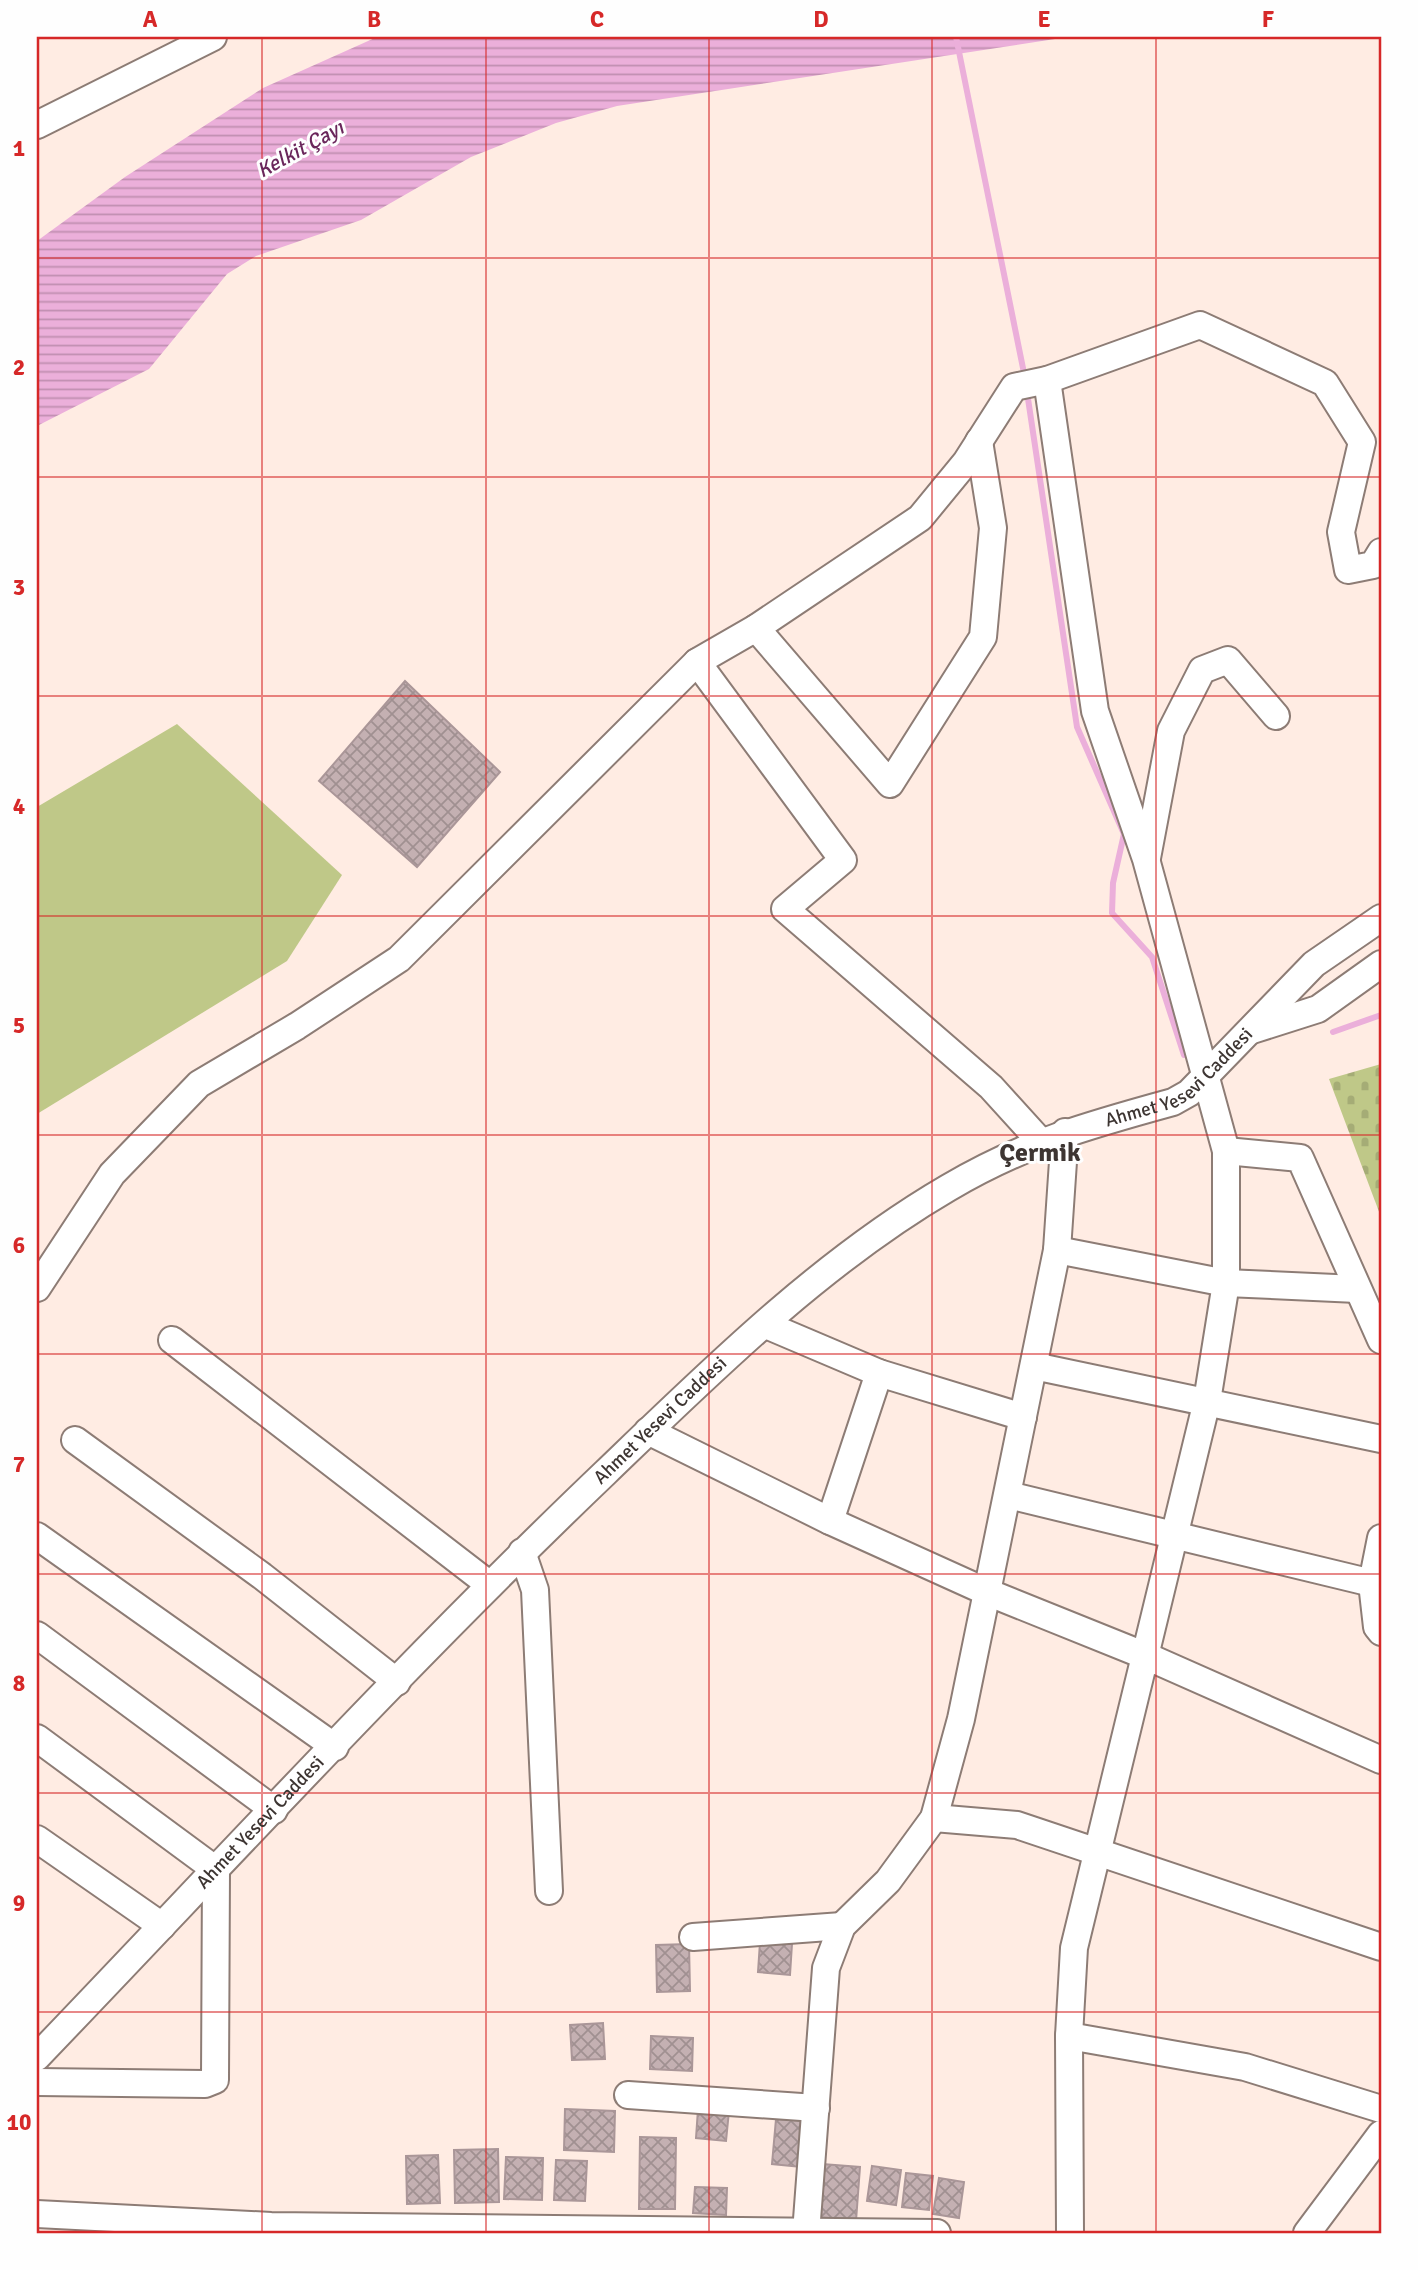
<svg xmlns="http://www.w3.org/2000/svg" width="1418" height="2270" font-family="Signika,sans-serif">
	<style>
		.cemetery { fill: url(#cemetery-stones) }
		.pitch { fill: #bfc888 }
		.water { fill: url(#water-rules) }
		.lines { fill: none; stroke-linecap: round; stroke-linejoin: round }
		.stream { stroke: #ebafda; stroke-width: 6 }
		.building { fill: url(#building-cross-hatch); stroke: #aa9698; stroke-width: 2 }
		.minor-casing { stroke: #8d7c75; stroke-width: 30 }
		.minor { stroke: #fff; stroke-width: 26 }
		.grid { fill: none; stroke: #d62828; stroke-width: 2; stroke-opacity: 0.55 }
		.labels { text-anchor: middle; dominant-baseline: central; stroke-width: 6; stroke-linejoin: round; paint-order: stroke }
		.street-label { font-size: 19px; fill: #3d3532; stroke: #fefefe }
		.water-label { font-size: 21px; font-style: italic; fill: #6a265b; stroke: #fefefe }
		.district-label { font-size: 26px; font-weight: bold; fill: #3d3532; stroke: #fefefe }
		.neatline { fill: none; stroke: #d62828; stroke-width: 2.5 }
		.grid-label { font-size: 23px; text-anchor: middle; font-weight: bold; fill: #d62828 }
	</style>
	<defs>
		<pattern id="cemetery-stones" width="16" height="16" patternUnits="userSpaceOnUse" patternTransform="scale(1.75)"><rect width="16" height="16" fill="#bfc888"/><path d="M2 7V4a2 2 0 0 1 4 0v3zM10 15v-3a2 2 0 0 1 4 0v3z" fill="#a5ac76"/></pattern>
		<pattern id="water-rules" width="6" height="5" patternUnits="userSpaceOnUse" patternTransform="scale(1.75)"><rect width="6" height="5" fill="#ebafda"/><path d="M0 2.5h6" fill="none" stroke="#c08fb1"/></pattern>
		<pattern id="building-cross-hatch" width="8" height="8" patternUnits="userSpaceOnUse" patternTransform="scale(1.75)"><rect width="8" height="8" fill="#c4b0b2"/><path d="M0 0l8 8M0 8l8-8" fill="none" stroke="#a09091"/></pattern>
	</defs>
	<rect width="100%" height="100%" fill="#ffece3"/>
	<path class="cemetery" d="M1381,1064V1217L1329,1079Z"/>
	<path class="pitch" d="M177,724L342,875L287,961L37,1114V807Z"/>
	<path class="water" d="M377,37H1068L617,106L556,123L471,157L361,220L256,256L227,274L149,369L37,426V241L125,177L263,88Z"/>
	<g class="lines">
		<path class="stream" d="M956,37L1025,378
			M1027,392L1077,727L1124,834L1113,883L1112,913L1152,957L1184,1055
			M1333,1032L1381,1015"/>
	</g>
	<path class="building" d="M405,681L500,772L417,867L319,781Z
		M760,1942L792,1944L790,1975L758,1972Z
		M689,1944L690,1991L657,1992L656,1945Z
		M603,2023L605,2059L572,2060L570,2025Z
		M651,2036L693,2038L692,2071L650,2069Z
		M565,2109L615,2111L614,2152L564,2150Z
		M698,2109L729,2111L726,2141L696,2138Z
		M776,2119L806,2121L801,2167L772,2164Z
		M640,2137L676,2138L675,2209H639Z
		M498,2149L499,2202L455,2203L454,2150Z
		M438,2155L440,2203L407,2204L406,2156Z
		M506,2157L543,2158L542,2200L504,2199Z
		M556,2160L587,2161L585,2201L554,2200Z
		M822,2164L860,2167L856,2221L818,2217Z
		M872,2166L901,2170L896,2205L867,2201Z
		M906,2173L933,2176L929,2210L902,2207Z
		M939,2178L964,2182L959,2218L933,2214Z
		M695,2187L727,2188L726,2215L693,2213Z"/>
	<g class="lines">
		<g class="minor-casing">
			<g id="minor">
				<path d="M37,125L213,37"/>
				<path d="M1047,380L1095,711L1146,859L1226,1151V1283L1207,1401L1074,1948L1069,2036L1070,2233"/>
				<path d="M756,628L890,784L983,637L993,528L979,441"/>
				<path d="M697,662L843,860L785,909L991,1087L1040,1141"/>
				<path d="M1147,858L1171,731L1202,670L1228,660L1276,716"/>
				<path d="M1252,1030L1318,1009L1381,964"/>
				<path d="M1226,1151L1300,1158L1381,1340"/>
				<path d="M1057,1250L1226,1283L1357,1289"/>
				<path d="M37,1288L112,1174L199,1084L297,1026L399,959L697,662L756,628L920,518L966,462L1014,387L1047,380L1200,325L1325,383L1362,442L1341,532L1348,570L1373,565L1381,552"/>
				<path d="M766,1325L879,1373L1023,1417"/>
				<path d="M172,1340L490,1585"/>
				<path d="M1034,1366L1381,1439"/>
				<path d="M648,1431L830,1521L987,1592L1146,1656L1381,1760"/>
				<path d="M75,1440L262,1576L397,1682"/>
				<path d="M1008,1495L1372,1583"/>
				<path d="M830,1521L879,1373"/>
				<path d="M37,1536L335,1747"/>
				<path d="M1381,1538L1372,1583L1377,1627L1381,1632"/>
				<path d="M522,1552L535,1590L549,1891"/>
				<path d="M37,1635L274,1810"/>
				<path d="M37,1738L216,1870L215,2080L205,2084L37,2082"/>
				<path d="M934,1818L1017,1825L1381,1947"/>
				<path d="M37,1839L162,1926"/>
				<path d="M693,1937L842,1926"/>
				<path d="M1069,2036L1245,2067L1381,2109"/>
				<path id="s1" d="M37,2057C225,1861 409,1660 606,1472C711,1371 821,1262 948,1188C1024,1143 1089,1125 1173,1102L1189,1093L1314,964L1381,918"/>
				<path d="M628,2095L816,2108"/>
				<path d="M37,2214L271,2226L937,2233"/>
				<path d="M806,2233L826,1968L842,1926L888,1881L934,1818L961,1719L1057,1250L1065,1132"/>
				<path d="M1307,2233L1381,2134"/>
			</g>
		</g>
		<use href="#minor" class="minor"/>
	</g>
	<path class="grid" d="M262,37V2233M486,37V2233M709,37V2233M932,37V2233M1156,37V2233M37,258H1381M37,477H1381M37,696H1381M37,916H1381M37,1135H1381M37,1354H1381M37,1574H1381M37,1793H1381M37,2012H1381"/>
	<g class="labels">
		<g class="street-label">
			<text stroke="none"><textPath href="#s1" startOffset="1521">Ahmet Yesevi Caddesi</textPath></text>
			<text stroke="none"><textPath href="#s1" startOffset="891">Ahmet Yesevi Caddesi</textPath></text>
			<text stroke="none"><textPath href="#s1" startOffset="324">Ahmet Yesevi Caddesi</textPath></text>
		</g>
		<g class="water-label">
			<text transform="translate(300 149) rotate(-29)">Kelkit Çayı</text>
		</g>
		<g class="district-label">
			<text x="1040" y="1153">Çermik</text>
		</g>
	</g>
	<rect width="1418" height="2270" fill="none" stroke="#fefefe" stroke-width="77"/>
	<rect x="38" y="38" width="1342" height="2194" class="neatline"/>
	<g class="grid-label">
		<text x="150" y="27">A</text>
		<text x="374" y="27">B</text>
		<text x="597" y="27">C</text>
		<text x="821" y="27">D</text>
		<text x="1044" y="27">E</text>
		<text x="1268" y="27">F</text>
		<text x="19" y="156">1</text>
		<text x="19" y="375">2</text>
		<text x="19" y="595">3</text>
		<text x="19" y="814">4</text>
		<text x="19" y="1033">5</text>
		<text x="19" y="1253">6</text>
		<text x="19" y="1472">7</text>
		<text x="19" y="1691">8</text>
		<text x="19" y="1911">9</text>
		<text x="19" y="2130">10</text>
	</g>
</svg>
